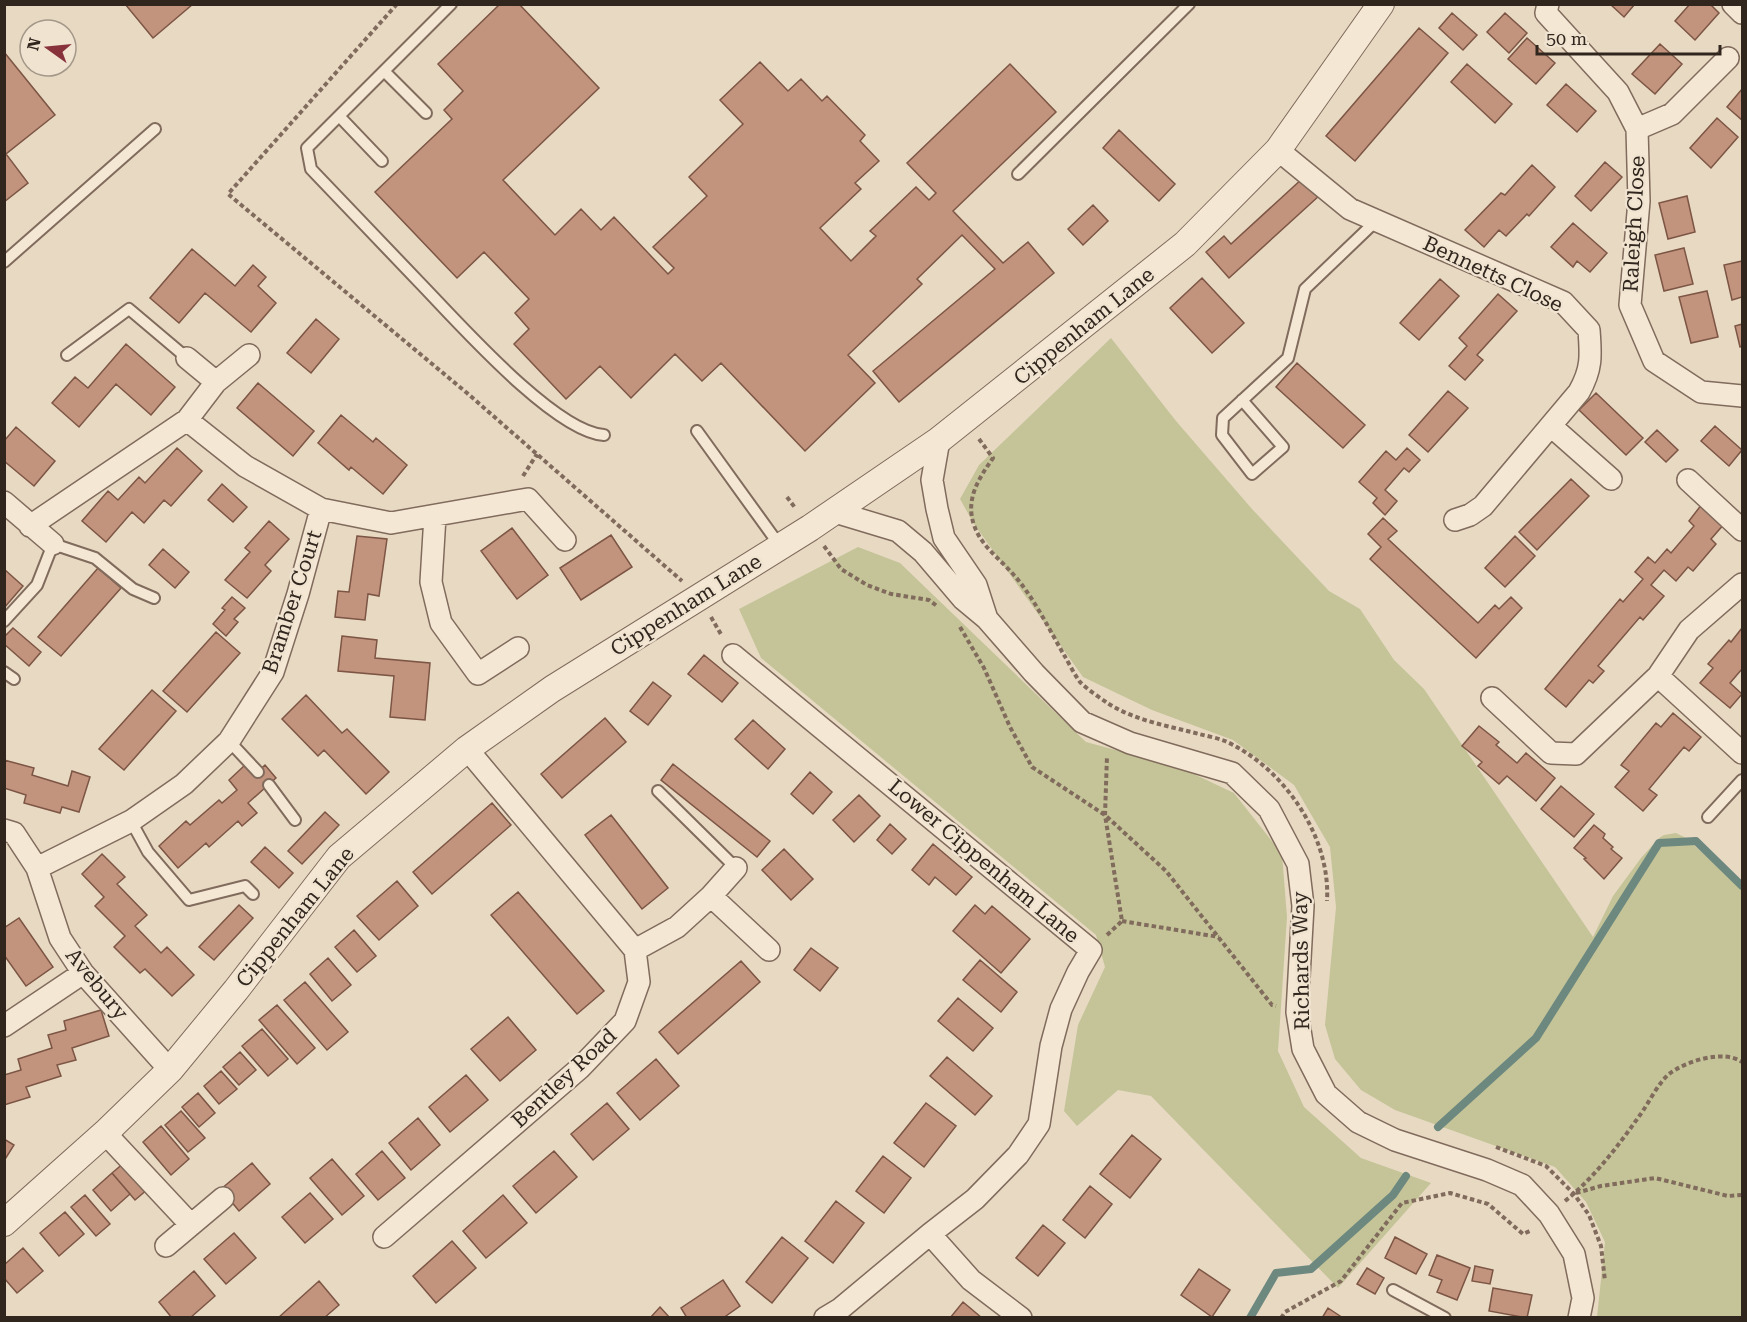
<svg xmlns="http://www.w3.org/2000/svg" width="1747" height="1322" font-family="'Roboto Serif',serif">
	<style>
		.green { fill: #c4c498 }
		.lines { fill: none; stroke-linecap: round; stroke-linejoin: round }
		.stream { stroke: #6d887f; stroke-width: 8 }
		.building { fill: #c2937d; stroke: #7c5544; stroke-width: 1.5 }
		.service-casing { stroke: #806b5c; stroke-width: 14 }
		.minor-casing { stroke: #806b5c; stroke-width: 24 }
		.tertiary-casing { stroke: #806b5c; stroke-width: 28 }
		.path { stroke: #806b5c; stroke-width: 4; stroke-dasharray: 4.5 3; stroke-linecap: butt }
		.service { stroke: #f4e8d5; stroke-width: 10 }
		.minor { stroke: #f4e8d5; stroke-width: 21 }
		.tertiary { stroke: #f4e8d5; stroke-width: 26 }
		.labels { text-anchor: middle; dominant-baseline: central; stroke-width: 4.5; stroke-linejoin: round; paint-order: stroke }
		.street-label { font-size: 21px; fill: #31261e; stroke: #f0e4d1 }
	</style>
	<rect width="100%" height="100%" fill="#e8d9c3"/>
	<path class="green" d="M1111,338L1176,421L1252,509L1329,591L1360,609L1394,660L1424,689L1593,937L1613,896L1641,858L1659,838L1664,835L1676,833L1686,838L1742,888V1317H1597L1605,1242L1586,1202L1555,1167L1395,1110L1361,1090L1335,1059L1325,1025L1336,907L1330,847L1294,785L1233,740L1152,710L1083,677L974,524L960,499L979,465Z
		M858,547L900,563L1086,742L1179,767L1234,793L1282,854L1287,917L1278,1051L1304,1107L1361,1158L1431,1183L1338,1288L1151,1096L1118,1090L1077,1126L1064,1111L1078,1025L1105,967L1096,935L761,658L739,609Z"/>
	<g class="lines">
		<path class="stream" d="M1438,1127L1536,1038L1659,843L1696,841L1742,886
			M1250,1318L1276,1273L1311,1269L1393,1195L1406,1176"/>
	</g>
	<path class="building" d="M125,4H193L153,38Z
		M500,4H519L599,88L503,180L555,235L581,209L601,230L614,217L668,274L674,268L653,247L707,196L689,177L743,124L720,100L760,62L788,91L801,79L822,101L827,96L865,135L860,141L879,161L855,183L861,189L820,228L851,261L876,236L870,231L916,187L929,200L936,193L907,163L1010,64L1056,112L953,211L1003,263L1028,242L1054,273L899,402L873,371L995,269L962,235L917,279L922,284L848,355L875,383L805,451L721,363L702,381L675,354L631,398L600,366L566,399L514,344L529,329L515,313L529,299L484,252L457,278L375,192L452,119L444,110L463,91L438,64Z
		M1610,4H1635L1624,17Z
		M1690,4H1710L1719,13L1695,40L1675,21Z
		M1452,13L1477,35L1463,50L1439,28Z
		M1505,13L1527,33L1509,53L1487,32Z
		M1419,28L1448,53L1355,161L1326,136Z
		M1527,38L1555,63L1536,84L1508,59Z
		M1660,44L1682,64L1655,94L1632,74Z
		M4,52L55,115L6,154L28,183L4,202Z
		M1467,64L1512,104L1495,123L1451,82Z
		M1566,84L1596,111L1577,132L1547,105Z
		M1742,89V120L1727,107Z
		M1717,118L1738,137L1711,168L1690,148Z
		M1119,130L1175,184L1159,201L1103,148Z
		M1605,162L1622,177L1591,211L1575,196Z
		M1532,165L1555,187L1529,216L1527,214L1506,236L1499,230L1484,247L1465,230L1501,193L1505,195Z
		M1304,177L1320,195L1229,278L1206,252L1224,236L1231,244Z
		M1687,196L1695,232L1668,239L1659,203Z
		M1093,205L1108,221L1083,245L1068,229Z
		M1573,223L1607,253L1590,272L1577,261L1573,267L1551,247Z
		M1684,248L1693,284L1664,291L1655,255Z
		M192,249L235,286L253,265L266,277L258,286L276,303L251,332L205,293L179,323L150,298Z
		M1742,261V297L1732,300L1724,265Z
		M1202,278L1244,323L1212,353L1170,308Z
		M1440,279L1459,296L1419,340L1400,323Z
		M1707,291L1718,337L1691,343L1679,297Z
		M1498,294L1517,311L1477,355L1483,360L1465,380L1449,366L1467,346L1459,338Z
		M316,319L339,339L311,373L287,353Z
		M1742,324V346L1740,347L1735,326Z
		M126,344L175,387L151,415L116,384L79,427L52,403L75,377L88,388Z
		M1297,363L1365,425L1343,448L1276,387Z
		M258,383L314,431L293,456L237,408Z
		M1448,391L1468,408L1428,452L1409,435Z
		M1596,393L1643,438L1626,455L1579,410Z
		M341,415L373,442L376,438L407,465L383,494L351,467L349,470L318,443Z
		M1715,426L1742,450L1729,466L1701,441Z
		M16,427L55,461L34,486L4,461V441Z
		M1657,430L1678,450L1666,462L1645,442Z
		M177,448L202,471L171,506L164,500L144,523L132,512L106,542L82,521L108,491L118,500L139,477L145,483Z
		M1407,448L1420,460L1409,472L1404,468L1385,490L1397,501L1385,515L1373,503L1377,498L1359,482L1386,451L1396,460Z
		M1571,479L1589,496L1537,550L1519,532Z
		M222,484L247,507L233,522L208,500Z
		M1702,504L1725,523L1711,539L1716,544L1693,571L1688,567L1676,581L1664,570L1651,585L1664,596L1643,620L1640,617L1598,666L1604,671L1593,683L1589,680L1566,707L1545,689L1620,599L1623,602L1643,579L1635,572L1648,557L1655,563L1667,549L1671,553L1694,526L1689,521Z
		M1383,518L1397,531L1388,539L1478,623L1495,605L1499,609L1511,597L1522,608L1476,658L1370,559L1381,547L1368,534Z
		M269,521L289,539L265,565L271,571L247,598L225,580L250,552L245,548Z
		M512,528L548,575L517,599L481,551Z
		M611,535L632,567L581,600L560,568Z
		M357,536L387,539L379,596L368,594L365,620L335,617L338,591L349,592Z
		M1515,536L1535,556L1505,587L1485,568Z
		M163,549L189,572L175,588L149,565Z
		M98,568L121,588L61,656L38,637Z
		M4,569L23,586L4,608Z
		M232,597L245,608L234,619L238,622L226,636L213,624L225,610L222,608Z
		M13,628L41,652L29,666L4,644V637Z
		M1742,628V669L1730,683L1742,694L1730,708L1700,683L1713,668L1708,664L1729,640L1731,642Z
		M216,632L240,653L187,712L163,691Z
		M342,636L377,640L375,658L430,663L425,720L390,717L394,676L338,671Z
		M704,655L738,683L722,702L688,674Z
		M653,682L671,696L648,725L630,711Z
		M152,690L176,711L124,770L99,749Z
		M306,695L342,733L347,729L389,772L366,794L324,750L318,756L282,719Z
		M1673,713L1701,737L1689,751L1684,747L1649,789L1657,795L1643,811L1615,787L1629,771L1621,765L1656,723L1661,727Z
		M605,718L626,742L562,798L541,774Z
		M753,720L785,749L768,769L735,739Z
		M1479,726L1499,742L1496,745L1517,763L1526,753L1555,778L1536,801L1507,776L1499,784L1478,766L1482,762L1462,746Z
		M4,760L34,768L32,775L68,786L72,771L90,777L79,812L62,807L60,813L24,803L26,795L4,788Z
		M673,764L770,841L757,857L661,780Z
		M245,765L254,775L265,765L276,778L248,803L257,813L242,826L238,821L209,847L206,843L178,868L159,846L186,821L190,825L219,800L222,803L237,790L229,780Z
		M810,772L832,792L813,814L791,794Z
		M1561,786L1594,814L1574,837L1541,809Z
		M859,795L880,816L854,842L833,820Z
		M492,803L511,825L432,894L413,872Z
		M325,812L339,825L302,864L288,851Z
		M611,815L668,888L642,909L585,835Z
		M890,824L906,839L892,854L877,840Z
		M1594,825L1605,834L1603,838L1613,847L1611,849L1622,858L1604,879L1584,859L1586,858L1574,848Z
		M933,844L972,877L956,895L935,877L929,885L912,870Z
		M265,847L293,873L279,888L251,862Z
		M784,849L813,879L791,900L762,870Z
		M102,854L125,877L117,884L147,915L135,926L161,953L167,947L194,975L172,996L145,969L140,973L114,947L125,936L95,906L104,897L82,874Z
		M397,881L418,906L379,940L357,916Z
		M518,892L604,991L577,1014L491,915Z
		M239,905L253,918L214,960L199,947Z
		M975,905L985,914L992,906L1030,939L1001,973L953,931Z
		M19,918L53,967L26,986L4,955V928Z
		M354,930L376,956L357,972L335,947Z
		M811,948L838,968L820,991L794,970Z
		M328,958L351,985L332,1001L310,974Z
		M980,960L1017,992L1001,1012L963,980Z
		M741,961L760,982L678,1054L659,1032Z
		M305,982L348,1032L327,1050L284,1000Z
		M958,998L993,1028L973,1051L938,1021Z
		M277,1005L315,1048L297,1064L259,1020Z
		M101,1010L109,1036L72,1048L76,1060L57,1065L61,1076L26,1087L30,1097L4,1105V1075L21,1070L18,1059L52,1048L48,1035L66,1030L64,1021Z
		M508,1017L536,1050L500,1081L471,1049Z
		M262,1029L288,1059L268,1076L242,1046Z
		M240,1052L256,1070L239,1085L223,1067Z
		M947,1057L992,1096L975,1115L930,1076Z
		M656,1059L679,1086L640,1120L617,1093Z
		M221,1071L237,1089L219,1104L204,1086Z
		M466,1075L488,1100L450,1132L429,1107Z
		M198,1093L215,1113L199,1127L182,1107Z
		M607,1103L629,1129L593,1160L571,1134Z
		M926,1103L956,1126L924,1167L894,1143Z
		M181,1111L205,1138L188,1152L165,1125Z
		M418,1118L440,1145L411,1170L389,1143Z
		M161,1126L189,1159L171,1175L143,1142Z
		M1132,1135L1161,1159L1130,1198L1100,1174Z
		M4,1139L14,1145L4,1161Z
		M382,1151L405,1178L378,1200L356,1174Z
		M554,1151L577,1177L536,1213L513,1186Z
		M883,1156L911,1178L884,1213L856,1191Z
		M332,1159L364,1196L342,1215L310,1178Z
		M125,1162L148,1189L135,1200L112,1173Z
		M252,1163L270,1184L239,1211L221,1189Z
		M112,1173L130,1194L111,1211L93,1190Z
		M1090,1186L1112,1204L1085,1238L1063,1220Z
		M310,1193L333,1219L305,1243L282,1217Z
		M85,1195L110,1224L96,1236L71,1207Z
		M503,1195L527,1223L486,1258L463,1231Z
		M836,1201L864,1223L833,1263L805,1241Z
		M65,1212L84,1234L59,1256L40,1233Z
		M1043,1225L1065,1243L1038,1276L1016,1258Z
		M234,1233L256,1258L226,1284L204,1259Z
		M782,1237L808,1258L772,1303L746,1282Z
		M1395,1237L1427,1254L1416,1274L1385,1258Z
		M452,1241L476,1268L436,1303L413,1276Z
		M23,1248L43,1271L17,1293L4,1278V1265Z
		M1437,1255L1470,1268L1457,1300L1437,1292L1442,1280L1429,1275Z
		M1475,1266L1493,1270L1490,1284L1472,1281Z
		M1367,1268L1384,1278L1375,1294L1357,1284Z
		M1199,1269L1230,1290L1212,1317L1181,1295Z
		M194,1271L215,1296L190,1318H172L159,1302Z
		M723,1280L740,1306L723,1318H687L681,1308Z
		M319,1281L339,1305L324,1318H278Z
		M1493,1288L1532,1295L1527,1318L1489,1311Z
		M963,1302L982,1318H950Z
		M660,1307L670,1318H650Z
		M1328,1308L1343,1318H1322Z"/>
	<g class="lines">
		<g class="service-casing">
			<path id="service" d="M451,4L307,148L311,169C347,207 383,244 419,282C455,319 554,432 604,435
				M384,71L426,113
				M339,116L382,161
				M1018,174L1189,4
				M4,262L155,129
				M67,355L129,309L187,358
				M1242,400L1283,447L1252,474L1222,435L1223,418L1288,358L1305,289L1376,221
				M697,431L780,546
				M4,621L37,585L53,544L95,558L133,589L154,598
				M4,672L14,679
				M229,741L258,772
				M269,785L295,820
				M658,791L736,868
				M1708,817L1742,780
				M131,821L148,852L189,900L245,886L253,894
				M1393,1290L1445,1318"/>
		</g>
		<g class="minor-casing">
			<path id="minor" d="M1548,4L1546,13L1618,92L1637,129L1639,201L1630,305L1654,361L1701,392L1742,396
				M1733,4L1742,13
				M1637,129L1672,114L1728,58
				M1278,150L1350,209L1563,302L1589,330C1591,356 1592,369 1579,392L1483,506L1470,515L1455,520
				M187,358L216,382
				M187,420L245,466L321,509L391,523L528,499L565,540
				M1551,426L1611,479
				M939,440L932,480L937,509L944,538L976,585L987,619
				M1688,480L1742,530
				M4,502L53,544
				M835,512L898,531L923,552L963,599L987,619L1034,673L1082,722L1130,743L1232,773L1269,809L1298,864L1303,906L1297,1012L1303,1049L1326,1094L1358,1122L1395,1140L1487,1170L1522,1185L1549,1214L1574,1254L1583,1298L1579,1318
				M435,516L431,582L441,623L478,674L518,648
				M30,526L187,420L216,382L249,355
				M733,655L1091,950L1078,972L1061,1009L1051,1046L1039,1124L1018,1155L975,1199L930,1234L840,1309L825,1318
				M1658,676L1742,753
				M1492,698L1551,753L1576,754L1658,676L1689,630L1742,584
				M4,830L14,833L37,868L60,938L83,973L170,1070
				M37,868L131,821L184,784L229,741L273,672L298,594L321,509
				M711,896L769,950
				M635,950L677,927L711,896L736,868
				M4,1026L83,973
				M105,1133L191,1225
				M930,1234L971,1280L1021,1318
				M384,1237L580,1068L625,1021L639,982L635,950L467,749
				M166,1246L223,1198"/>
		</g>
		<g class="tertiary-casing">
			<path id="tertiary" d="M4,1223L105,1133L170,1070L236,990L339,857L467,749L552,689L810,528L939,440L1185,244L1278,150L1381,4"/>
		</g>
		<path class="path" d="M397,4L228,194L467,393L682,581
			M979,439L993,458C979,478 965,499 974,525C981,546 999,558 1013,574C1033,596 1049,629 1064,655C1069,663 1074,674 1080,682C1088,690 1100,698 1109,704C1136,721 1169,726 1199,734C1207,736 1217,738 1225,741C1283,767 1331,836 1327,901
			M523,476L537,454
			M787,497L796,509
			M824,546L841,569L867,585L891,594L929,600L937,606
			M711,617L722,636
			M960,627L984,668L1010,727L1032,767L1105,815L1166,871L1272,1005L1276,1006
			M1122,921L1219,937
			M1107,935L1122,921L1105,815L1107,756
			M1496,1147L1546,1166L1574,1194L1589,1215L1601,1246L1605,1281
			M1576,1193L1601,1186L1655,1178L1728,1196L1742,1195
			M1565,1201C1595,1177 1618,1146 1640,1115C1648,1104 1659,1082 1669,1074C1686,1061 1724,1049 1742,1062
			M1281,1318L1285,1312L1341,1281L1402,1203L1450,1193L1488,1204L1523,1234L1532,1230"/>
		<use href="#service" class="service"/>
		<use href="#minor" class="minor"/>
		<use href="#tertiary" class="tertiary"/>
	</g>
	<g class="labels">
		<g class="street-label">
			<text transform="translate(1634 224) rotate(-87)">Raleigh Close</text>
			<text transform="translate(1493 274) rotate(25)">Bennetts Close</text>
			<text transform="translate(1084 326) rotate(-39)">Cippenham Lane</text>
			<text transform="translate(292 602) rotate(-72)">Bramber Court</text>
			<text transform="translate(686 605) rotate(-32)">Cippenham Lane</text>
			<text transform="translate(984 861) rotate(40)">Lower Cippenham Lane</text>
			<text transform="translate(295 917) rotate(-51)">Cippenham Lane</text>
			<text transform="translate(1301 961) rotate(-91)">Richards Way</text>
			<text transform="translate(97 984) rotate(51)">Avebury</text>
			<text transform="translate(564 1078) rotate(-43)">Bentley Road</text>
		</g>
	</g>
	<rect width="1747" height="1322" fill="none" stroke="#31261e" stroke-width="12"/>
	<g transform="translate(48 48) rotate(285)"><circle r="28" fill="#f0e4d1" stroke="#a49889" stroke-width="1.5"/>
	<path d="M0-4.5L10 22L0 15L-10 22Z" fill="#88333c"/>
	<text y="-9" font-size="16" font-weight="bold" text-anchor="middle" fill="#31261e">N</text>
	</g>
	<path d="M1537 45v9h183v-9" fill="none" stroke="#31261e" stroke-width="3"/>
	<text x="1546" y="45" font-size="18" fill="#31261e" stroke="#f0e4d1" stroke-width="4.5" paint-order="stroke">50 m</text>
</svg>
